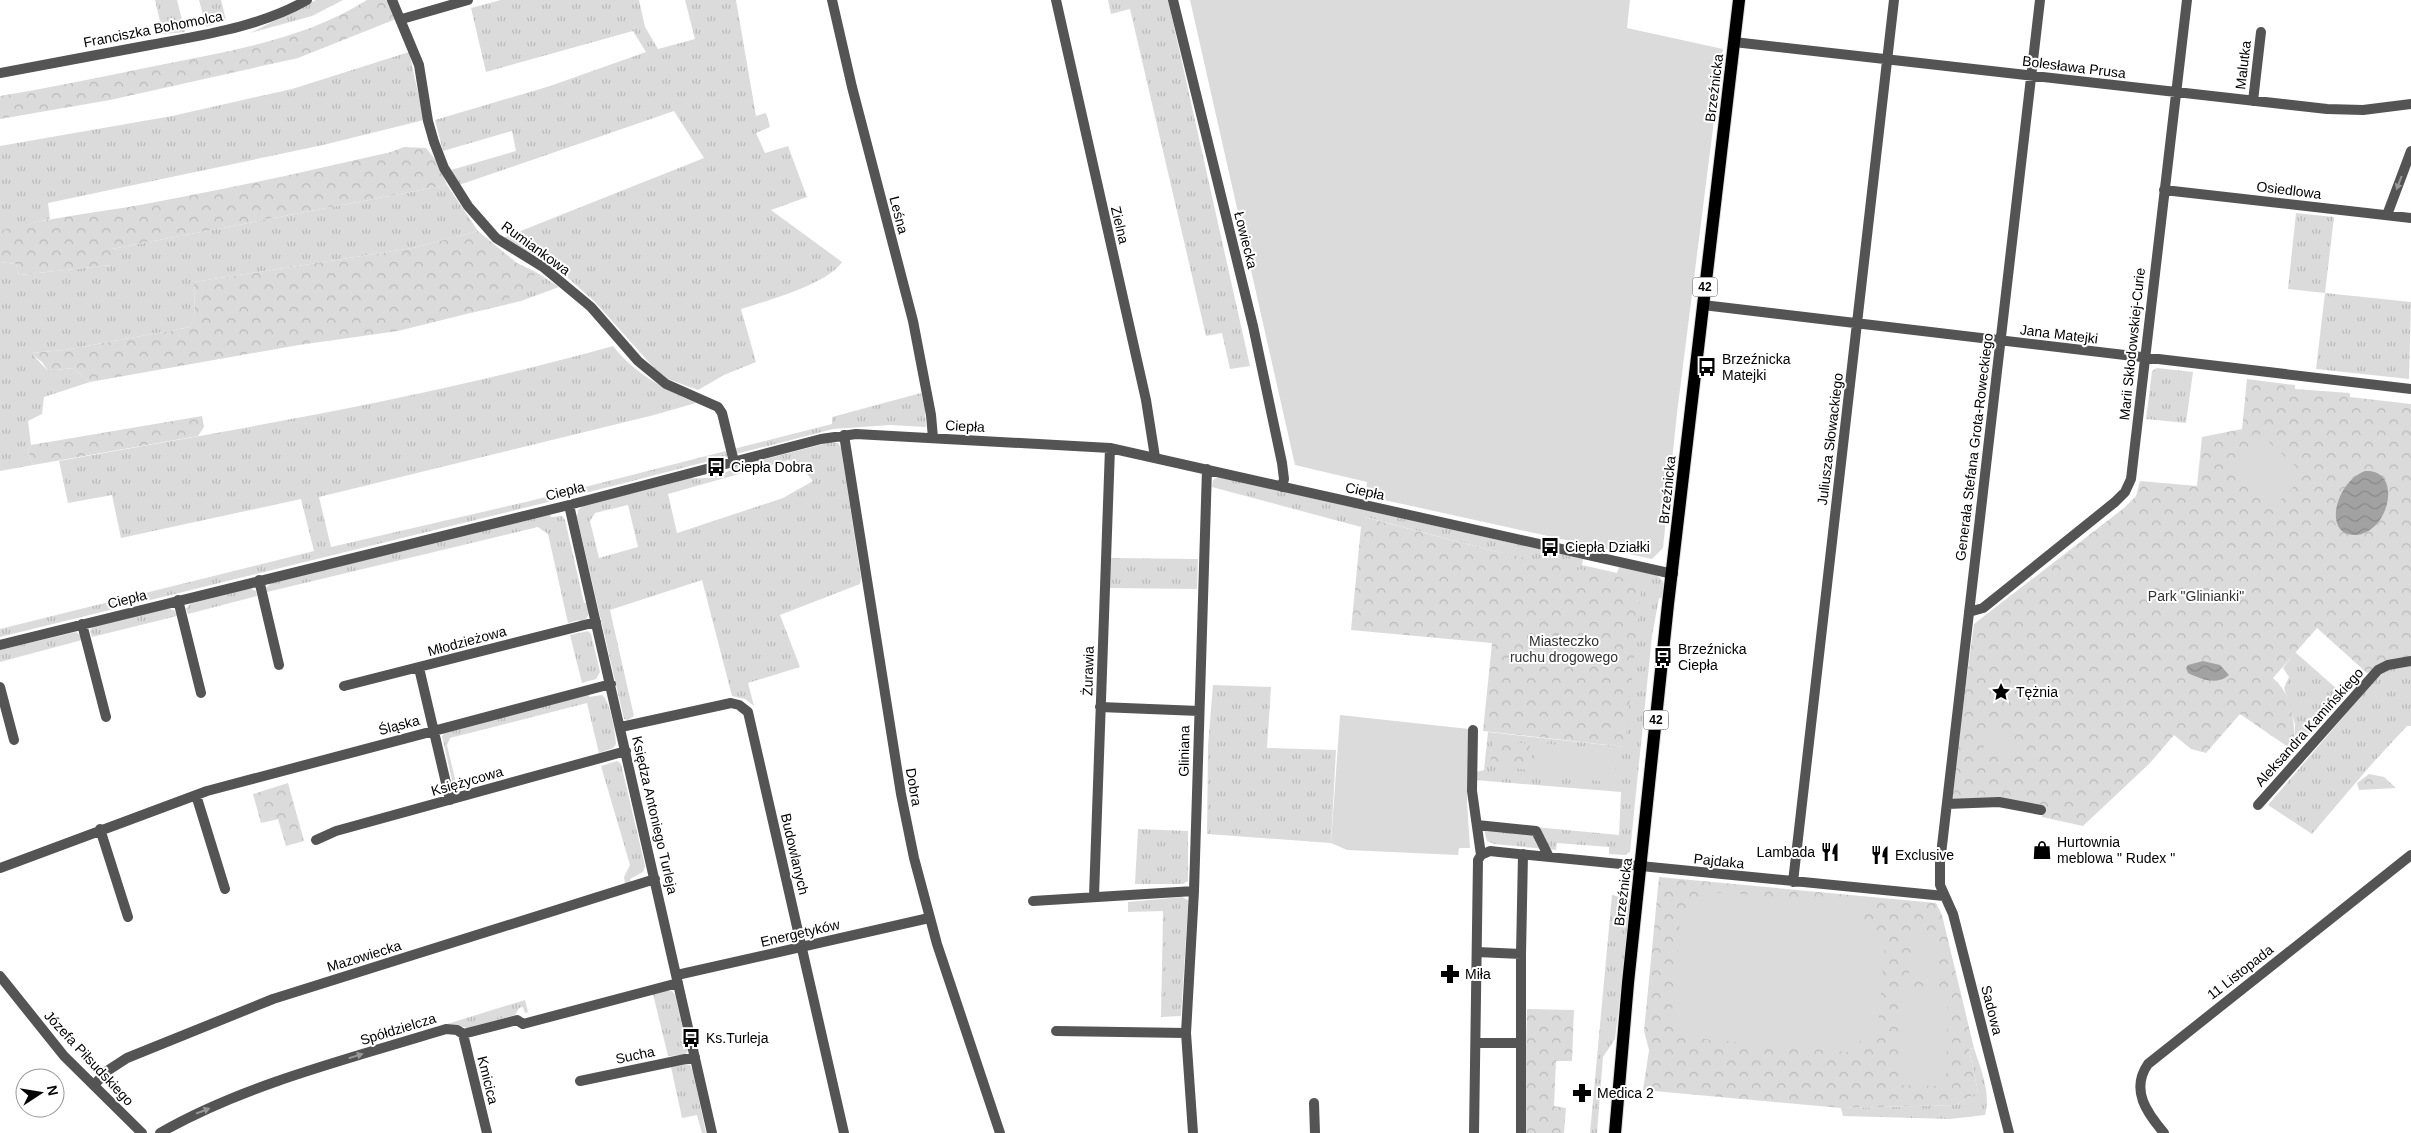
<svg xmlns="http://www.w3.org/2000/svg" width="2411" height="1133" font-family="Helvetica,sans-serif">
	<style>
		.grass { fill: url(#grass-tufts); fill-rule: evenodd }
		.forest { fill: url(#forest-crowns) }
		.garden { fill: #dbdbdb }
		.water { fill: url(#water-waves) }
		.lines { fill: none; stroke-linecap: round; stroke-linejoin: round }
		.primary-casing { stroke: #dbdbdb; stroke-width: 14 }
		.minor { stroke: #545454; stroke-width: 10 }
		.tertiary { stroke: #545454; stroke-width: 10 }
		.primary { stroke: #000; stroke-width: 12 }
		.oneway { fill: #989898 }
		.labels { text-anchor: middle; dominant-baseline: central; stroke-width: 4; stroke-linejoin: round; paint-order: stroke }
		.shield { fill: #fff; stroke: #4c4c4c; stroke-width: 1 }
		.shield-label { font-size: 12px; font-weight: bold; fill: #000 }
		.street-label { font-size: 14px; fill: #000; stroke: #fff }
		.poi-label { font-size: 14px; fill: #000; stroke: #fff; text-anchor: start }
		.park-label { font-size: 14px; fill: #323232; stroke: #fff }
	</style>
	<defs>
		<pattern id="grass-tufts" width="24" height="20" patternUnits="userSpaceOnUse" patternTransform="scale(1.25)"><rect width="24" height="20" fill="#dbdbdb"/><path d="M3 7l-1-3M5 7V3M7 7l1-3M15 17l-1-3M17 17v-4M19 17l1-3" fill="none" stroke="#bababa"/></pattern>
		<pattern id="forest-crowns" width="20" height="18" patternUnits="userSpaceOnUse" patternTransform="scale(1.25)"><rect width="20" height="18" fill="#dbdbdb"/><path d="M2 6a3 3 0 1 1 6 0M12 15a3 3 0 1 1 6 0" fill="none" stroke="#bababa"/></pattern>
		<pattern id="water-waves" width="16" height="10" patternUnits="userSpaceOnUse" patternTransform="scale(1.25)"><rect width="16" height="10" fill="#a2a2a2"/><path d="M0 5q4-4 8 0t8 0" fill="none" stroke="#8a8a8a"/></pattern>
	</defs>
	<rect width="100%" height="100%" fill="#fff"/>
	<path class="grass" d="M155,0H177L185,32L163,34Z
		M199,0H221L226,20L206,27Z
		M316,0H343L312,16L250,33Z
		M501,0H639L645,27L658,49L695,39L685,0H736L756,116L766,113L770,127L756,133L765,153L788,146L807,197L771,210L842,262C828,284 766,301 741,309L756,362L724,375L698,390L668,379L655,369L594,301L549,261L518,248L503,238L704,158L674,111L459,185L451,170L516,151L512,131L443,151L435,120L550,86L646,52L633,31L486,72L471,8Z
		M1108,0H1168L1250,366L1230,369L1222,333L1206,336L1130,9L1111,14Z
		M409,52L424,120L323,145L48,203L50,219L0,231V146L172,116L292,89Z
		M447,185L478,231L413,248L194,282L195,317L190,327L65,350L31,353L48,371L73,368L90,382L44,397L42,414L28,421L31,445L28,450L33,465L0,471V262L16,264L19,275L112,265V249Z
		M2296,213L2334,217L2325,293L2411,302L2409,379L2316,369L2325,293L2288,289Z
		M536,272L559,287L521,301L454,317C481,310 523,299 536,272Z
		M613,346C635,374 664,389 696,403L654,415L319,497L331,547L530,501L832,424V417L921,393L925,409L926,427L890,425L833,429L609,487L0,637V629L314,551L301,499L121,538L112,495L68,503L59,461C244,428 431,397 613,346Z
		M2157,368L2193,372L2186,423L2146,419L2152,371Z
		M831,442L838,443L841,448L861,578L860,584L780,615L800,667L748,683L754,706L745,699L732,696L702,580L610,610L634,716L628,720L624,719L577,517L578,510L583,506L691,478C709,479 720,477 735,467ZM789,460L808,475L813,481L783,498L677,533L668,494ZM628,505L638,547L599,558L590,521L595,513Z
		M1218,477L1583,559L1582,565L1617,573L1619,567L1656,575C1666,581 1664,588 1663,598H1659L1652,636L1630,852L1625,855L1609,854V847L1557,843L1556,850L1494,844L1487,841L1482,822L1619,835L1621,792L1475,780L1477,772L1484,770L1488,732L1625,747L1501,553L1365,517L1361,527L1212,487L1213,480Z
		M550,514L551,517L562,516L565,520L584,603H587L589,614L586,619L580,622L579,620L568,623L548,534L538,527L267,592L266,588L272,582Z
		M1110,558L1198,559L1197,589L1109,588Z
		M249,588L256,591L257,596L188,614L186,609L192,602Z
		M168,608L175,611L177,616L92,637L90,631L93,626Z
		M588,631L591,634L600,672L596,679L582,683L570,635Z
		M76,632L80,635L82,640L0,662V650Z
		M2295,652L2345,696L2294,751L2295,724L2284,688L2289,677L2283,668Z
		M2411,665V726H2407L2370,766L2312,834L2268,805L2381,673L2400,666Z
		M1213,685L1271,687L1267,748L1336,750L1331,843L1207,834L1208,746Z
		M588,694L589,697L602,695C611,702 615,733 616,744L613,748L599,753L587,703L450,738L447,745L458,792L455,793L442,736L446,731Z
		M617,761L621,764L645,866L643,872L630,879L631,882L625,884L624,877L630,865L601,766Z
		M1138,829L1188,831V881L1183,884H1135Z
		M1612,895L1631,900L1615,1039L1603,1057L1597,1133H1590Z
		M1182,897L1188,900V906L1181,1016L1161,1017L1163,911L1128,912V902Z
		M666,991H672L675,995L688,1051L684,1055L668,1056L653,994Z
		M525,1000L528,1012L525,1013L523,1007L519,1008L515,1015L467,1028L447,1024Z
		M1974,1048C1981,1070 1991,1092 1985,1115L1950,1119L1843,1116L1841,1108L1955,1105L1978,1092L1969,1049Z
		M684,1063L690,1065L693,1071L706,1133H702L697,1115L682,1118L671,1067Z"/>
	<path class="forest" d="M367,0H387L396,19L298,58L110,100L0,119V96C50,88 100,77 150,67C224,52 302,41 367,0Z
		M404,147L426,148L438,163L447,185L112,249V265L19,275L16,264L0,262V231L3,230C49,217 97,213 145,204C227,189 309,171 391,152Z
		M478,231L517,263L536,272L532,281L520,292L495,306L454,317L398,331L299,345L90,382L73,368L48,371L42,362L30,353L65,350L190,327L195,316L194,282L413,248Z
		M2247,379L2295,385V389L2350,393V397L2411,404V659L2367,673L2317,628L2273,678C2294,696 2295,725 2294,751L2240,714L2206,753L2191,749L2174,735L2150,763L2083,826L2042,817L2043,805L1982,799L1950,802L1974,624L2124,508L2136,496L2140,481L2197,486L2202,437L2242,429Z
		M202,416L204,427L198,436L33,465L28,450L31,445Z
		M1364,517L1501,553L1642,582L1625,747L1483,731L1492,643L1351,630L1361,527Z
		M1493,740L1530,744L1527,770L1490,765Z
		M2369,774L2384,777L2396,788L2359,790L2357,783Z
		M288,783L304,841L286,846L278,819L261,823L253,794Z
		M1659,877L1936,903L1942,915L1974,1048L1969,1049L1978,1092L1955,1105L1841,1108L1643,1090L1649,1050L1644,1031Z
		M1527,1009L1574,1010L1572,1061H1556L1554,1106L1566,1108L1564,1133H1524Z"/>
	<path class="garden" d="M1190,0H1630L1627,28L1723,49L1677,413L1663,548L1652,559L1366,496L1367,482L1295,465Z
		M2260,434L2305,475L2277,504L2233,466Z
		M1340,715L1469,729L1467,802L1470,848H1459L1458,855L1347,850L1331,843Z
		M1986,727L2013,729L2010,758L1983,755Z
		M1536,742L1617,752L1614,783L1532,773Z
		M1699,891L1864,903L1861,925L1872,926V931L1886,932L1877,1040L1860,1039L1859,1053L1681,1037L1682,1024L1671,1023L1681,908L1697,910Z
		M1912,936L1939,938L1937,977L1909,975Z
		M1901,987L1948,988L1946,1086L1898,1085Z"/>
	<path class="water" d="M2365,471C2404,469 2389,533 2356,535C2322,537 2335,482 2365,471Z
		M2203,661L2220,665L2229,675C2216,686 2201,679 2188,673L2186,668L2188,665Z"/>
	<g class="lines">
		<g class="primary-casing">
			<path id="primary" d="M1615,1133L1628,983L1668,604L1739,0"/>
		</g>
		<path class="minor" d="M392,0L419,65L428,121L434,142L444,168L468,206L496,238L543,267L591,307L638,361L666,384L718,407L722,413L734,462
			M832,0L852,87L913,321L931,415L933,438
			M1056,0L1146,400L1155,457
			M1173,0L1253,326L1282,463L1284,479L1282,487
			M402,19L468,0
			M1734,42L2327,109L2363,110L2411,104
			M0,73C50,64 100,54 150,45C203,35 260,27 307,0
			M2253,101L2261,32
			M2164,190L2411,218
			M2387,215L2411,151
			M1703,305L2411,389
			M844,435L901,794L914,858L937,944L1000,1133
			M569,505L712,1133
			M259,580L279,665
			M178,600L201,693
			M1969,612L1983,608L2115,502L2125,492L2131,479L2187,0
			M82,624L106,717
			M0,645L569,505L821,439L856,434L1110,448L1673,574
			M419,668L450,800
			M344,686L596,622
			M0,687L14,740
			M1100,707L1199,711
			M621,727L731,703L739,705L748,712L844,1133
			M1473,730L1472,791L1481,855L1478,860L1474,1133
			M196,795L225,889
			M1947,804L1999,802L2041,810
			M2258,805L2378,670L2388,665L2411,661
			M1477,825L1536,831L1549,857
			M100,829L128,917
			M316,840L336,831L626,751
			M1481,855L1490,851L1499,852L1944,896
			M0,868L207,791L611,684
			M1793,882L1894,0
			M1094,896L1110,448
			M1033,901L1194,891
			M1477,952L1521,954
			M677,975L929,918
			M1056,1031L1186,1033
			M463,1034L487,1133
			M1476,1043H1521
			M580,1081L695,1057
			M94,1085L107,1071L127,1058L273,999L655,879
			M1314,1103L1315,1133
			M160,1133C245,1084 352,1058 446,1029L457,1030L463,1034L517,1020L523,1024L678,983
			M1193,1133L1186,1033L1194,891L1207,469
			M1521,1133V954L1523,854
			M2009,1133L1953,914L1940,885V863L2040,0"/>
		<path class="tertiary" d="M0,976L64,1056L142,1133
			M2164,1133C2147,1113 2130,1090 2148,1064L2411,855"/>
		<use href="#primary" class="primary"/>
	</g>
	<defs><path id="oneway-solid" d="M-6-.8H1V-3.2L6.5 0L1 3.2V.8H-6Z" transform="scale(1.25)"/></defs>
	<g class="oneway">
		<use href="#oneway-solid" transform="translate(2399 183) rotate(111)"/>
		<use href="#oneway-solid" transform="translate(356 1056) rotate(-17)"/>
		<use href="#oneway-solid" transform="translate(203 1111) rotate(-21)"/>
	</g>
	<defs>
		<g id="bus-bare" transform="scale(1.5)"><path d="M-5-6H5V4H4V6H2V4H-2V6H-4V4H-5ZM-3.5-4V0h7V-4ZM-3.5 1.2v1.5H-2V1.2ZM2 1.2v1.5H3.5V1.2Z" fill="#000" stroke="#fff" stroke-width="2.5" paint-order="stroke"/></g>
		<g id="sight-bare" transform="scale(1.5)"><path d="M0-6L1.8-2.2L6-1.7L2.9 1.2L3.7 5.4L0 3.3L-3.7 5.4L-2.9 1.2L-6-1.7L-1.8-2.2Z" fill="#000" stroke="#fff" stroke-width="2.5" paint-order="stroke"/></g>
		<g id="shop-bare" transform="scale(1.5)"><path d="M-5-2.5h2.3a2.7 3.5 0 0 1 5.4 0H5L5.5 6h-11ZM-1.5-2.5h3a1.5 2.3 0 0 0-3 0Z" fill="#000" stroke="#fff" stroke-width="2.5" paint-order="stroke"/></g>
		<g id="restaurant-bare" transform="scale(1.5)"><path d="M-5-6h1v4h1v-4h1v4h1v-4h1v5L-1.5 .5V6h-2V.5L-5-1ZM5-6V6H3V1.5H1.5Q1.5-4 5-6Z" fill="#000" stroke="#fff" stroke-width="2.5" paint-order="stroke"/></g>
		<g id="pharmacy-bare" transform="scale(1.5)"><path d="M-2-6h4v4h4v4h-4v4h-4v-4h-4v-4h4Z" fill="#000" stroke="#fff" stroke-width="2.5" paint-order="stroke"/></g>
	</defs>
	<g fill-rule="evenodd">
		<use href="#bus-bare" x="1707" y="367"/>
		<use href="#bus-bare" x="716" y="467"/>
		<use href="#bus-bare" x="1550" y="547"/>
		<use href="#bus-bare" x="1663" y="657"/>
		<use href="#sight-bare" x="2001" y="692"/>
		<use href="#shop-bare" x="2042" y="850"/>
		<use href="#restaurant-bare" x="1830" y="852"/>
		<use href="#restaurant-bare" x="1880" y="855"/>
		<use href="#pharmacy-bare" x="1450" y="974"/>
		<use href="#bus-bare" x="691" y="1038"/>
		<use href="#pharmacy-bare" x="1582" y="1093"/>
	</g>
	<g class="labels">
		<g class="shield">
			<rect x="1692.5" y="277.5" width="25" height="19" rx="4"/>
			<rect x="1643.5" y="710.5" width="25" height="19" rx="4"/>
		</g>
		<g class="shield-label">
			<text x="1705" y="287">42</text>
			<text x="1656" y="720">42</text>
		</g>
		<g class="street-label">
			<text transform="translate(153 29) rotate(-11)">Franciszka Bohomolca</text>
			<text transform="translate(2243 65) rotate(-83)">Malutka</text>
			<text transform="translate(2074 67) rotate(7)">Bolesława Prusa</text>
			<text transform="translate(1714 88) rotate(-83)">Brzeźnicka</text>
			<text transform="translate(2289 190) rotate(7)">Osiedlowa</text>
			<text transform="translate(899 215) rotate(75)">Leśna</text>
			<text transform="translate(1120 225) rotate(77)">Zielna</text>
			<text transform="translate(1246 240) rotate(76)">Łowiecka</text>
			<text transform="translate(536 248) rotate(36)">Rumiankowa</text>
			<text transform="translate(2059 334) rotate(7)">Jana Matejki</text>
			<text transform="translate(2132 344) rotate(-84)">Marii Skłodowskiej-Curie</text>
			<text transform="translate(965 426) rotate(3)">Ciepła</text>
			<text transform="translate(1830 439) rotate(-83)">Juliusza Słowackiego</text>
			<text transform="translate(1974 447) rotate(-83)">Generała Stefana Grota-Roweckiego</text>
			<text transform="translate(1667 490) rotate(-84)">Brzeźnicka</text>
			<text transform="translate(565 491) rotate(-14)">Ciepła</text>
			<text transform="translate(1365 491) rotate(12)">Ciepła</text>
			<text transform="translate(127 599) rotate(-14)">Ciepła</text>
			<text transform="translate(467 641) rotate(-15)">Młodzieżowa</text>
			<text transform="translate(1088 671) rotate(-88)">Żurawia</text>
			<text transform="translate(399 725) rotate(-15)">Śląska</text>
			<text transform="translate(2309 727) rotate(-48)">Aleksandra Kamińskiego</text>
			<text transform="translate(1184 751) rotate(-89)">Gliniana</text>
			<text transform="translate(467 781) rotate(-16)">Księżycowa</text>
			<text transform="translate(914 787) rotate(80)">Dobra</text>
			<text transform="translate(655 815) rotate(77)">Księdza Antoniego Turleja</text>
			<text transform="translate(795 854) rotate(77)">Budowlanych</text>
			<text transform="translate(1719 861) rotate(6)">Pajdaka</text>
			<text transform="translate(1623 892) rotate(-83)">Brzeźnicka</text>
			<text transform="translate(800 933) rotate(-13)">Energetyków</text>
			<text transform="translate(364 956) rotate(-17)">Mazowiecka</text>
			<text transform="translate(2240 972) rotate(-38)">11 Listopada</text>
			<text transform="translate(1992 1010) rotate(76)">Sadowa</text>
			<text transform="translate(398 1029) rotate(-17)">Spółdzielcza</text>
			<text transform="translate(635 1055) rotate(-12)">Sucha</text>
			<text transform="translate(89 1058) rotate(47)">Józefa Piłsudskiego</text>
			<text transform="translate(488 1080) rotate(76)">Kmicica</text>
		</g>
		<g class="poi-label">
			<text x="1722" y="359">Brzeźnicka<tspan x="1722" dy="16">Matejki</tspan></text>
			<text x="731" y="467">Ciepła Dobra</text>
			<text x="1565" y="547">Ciepła Działki</text>
			<text x="1678" y="649">Brzeźnicka<tspan x="1678" dy="16">Ciepła</tspan></text>
			<text x="2016" y="692">Tężnia</text>
			<text x="2057" y="842">Hurtownia<tspan x="2057" dy="16">meblowa " Rudex "</tspan></text>
			<text x="1815" y="852" text-anchor="end">Lambada</text>
			<text x="1895" y="855">Exclusive</text>
			<text x="1465" y="974">Miła</text>
			<text x="706" y="1038">Ks.Turleja</text>
			<text x="1597" y="1093">Medica 2</text>
		</g>
		<g class="park-label">
			<text x="2196" y="596">Park "Glinianki"</text>
			<text x="1564" y="641">Miasteczko<tspan x="1564" dy="16">ruchu drogowego</tspan></text>
		</g>
	</g>
	<g transform="translate(40 1093) rotate(78)"><circle r="24" fill="#ffffff" stroke="#999999"/>
	<path d="M0-4L9 19L0 12L-9 19Z" fill="#000000"/>
	<text y="-8" font-size="14" font-weight="bold" text-anchor="middle" fill="#000000">N</text>
	</g>
</svg>
